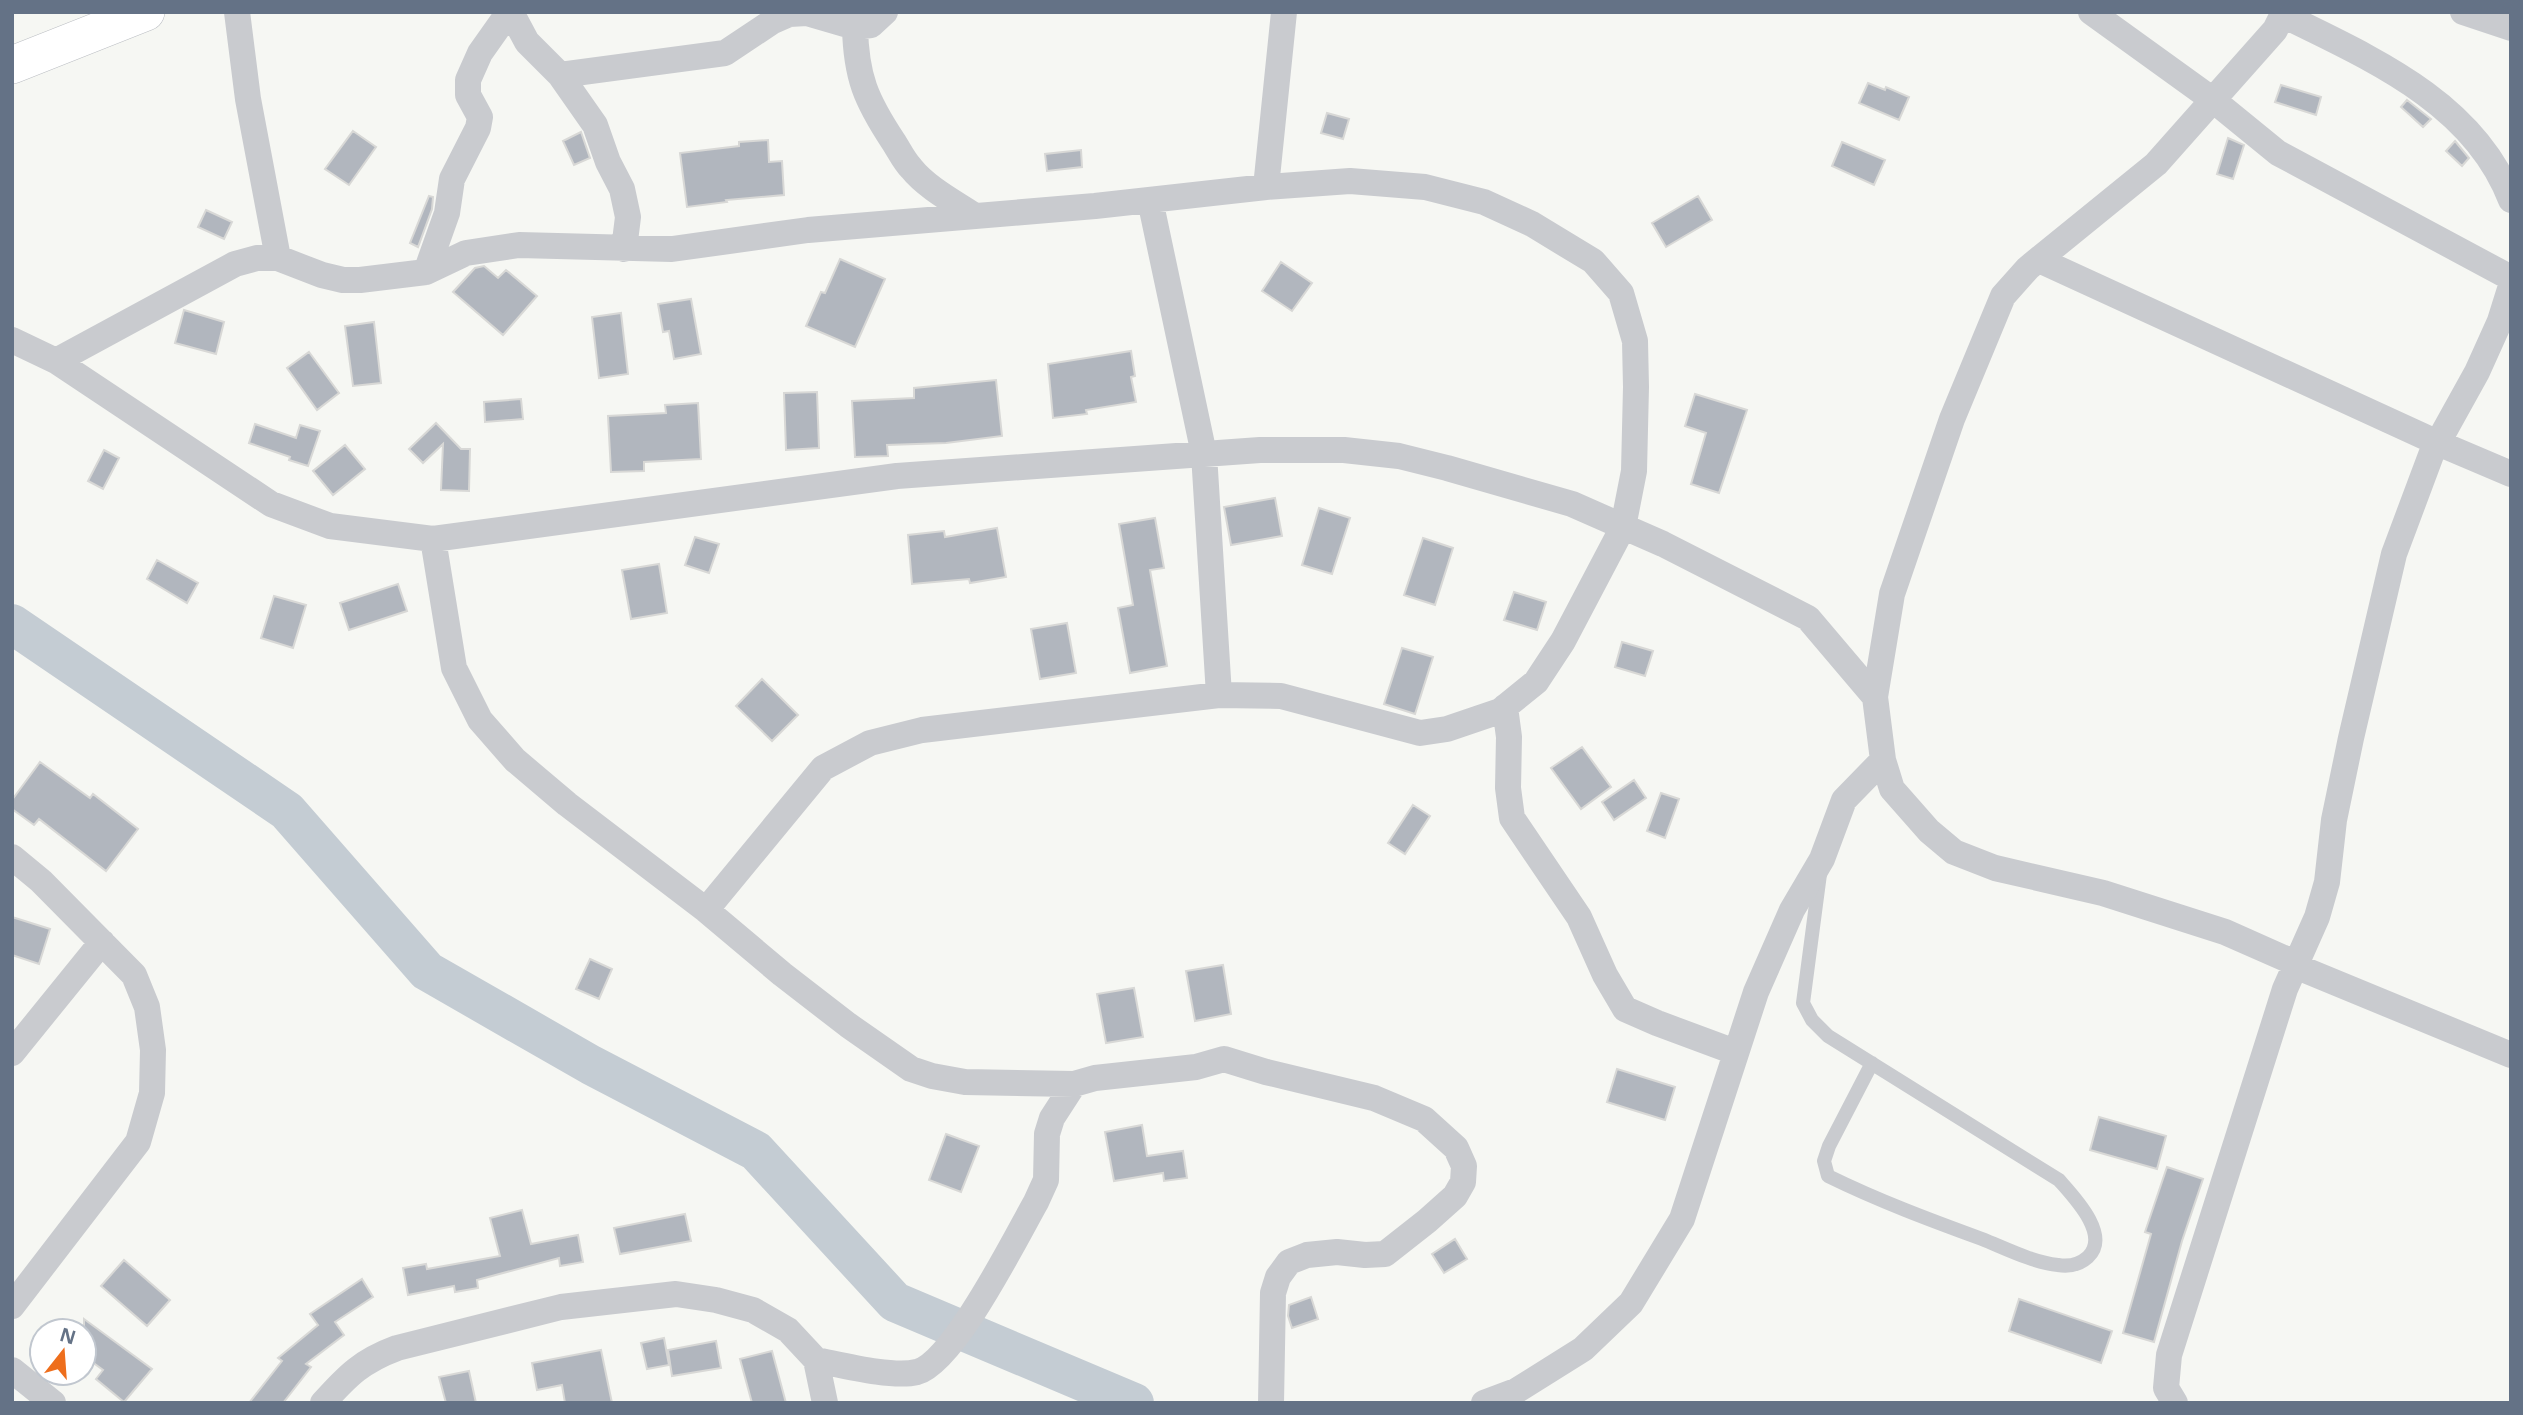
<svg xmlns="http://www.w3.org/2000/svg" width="2523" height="1415" font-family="'Noto Sans',sans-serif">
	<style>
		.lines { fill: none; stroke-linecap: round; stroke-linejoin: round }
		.river { stroke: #c4ccd3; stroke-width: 40 }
		.building { fill: #b1b6be; stroke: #d8d8d6; stroke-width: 2 }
		.secondary-casing { stroke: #bbbec3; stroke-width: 38 }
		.lane { stroke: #c9cbcf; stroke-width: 14 }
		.street { stroke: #c9cbcf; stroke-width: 26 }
		.secondary { stroke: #fff; stroke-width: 37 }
	</style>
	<rect width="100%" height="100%" fill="#f6f7f3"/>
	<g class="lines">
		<path class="river" d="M12,624L287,811L427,971L591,1065L756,1151L895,1302L1134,1403"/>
	</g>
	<path class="building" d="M1868,83L1885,90L1886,87L1909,97L1899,120L1859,103Z
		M2281,85L2321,97L2316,115L2275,102Z
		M2407,100L2431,119L2423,127L2401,107Z
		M1327,113L1349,119L1343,139L1321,133Z
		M353,131L376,147L349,185L325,169Z
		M581,132L590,158L574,165L563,141Z
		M2228,138L2244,145L2233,179L2217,174Z
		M768,140L769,162L782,161L784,195L726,200L727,202L687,207L680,153L739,146V142Z
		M2455,141L2469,158L2462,166L2446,151Z
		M1842,142L1885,160L1874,185L1832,166Z
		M1081,150L1082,167L1047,171L1045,154Z
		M429,196L433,197L432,209L418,247L410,243Z
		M1698,196L1712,220L1666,247L1652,223Z
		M206,210L232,222L224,239L198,227Z
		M840,259L885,279L855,347L806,326L821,292L825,293Z
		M1281,262L1312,283L1292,311L1262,291Z
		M484,266L498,278L506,270L537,296L503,335L453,292L475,268Z
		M691,299L701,354L674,359L669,331L663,332L658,304Z
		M184,310L224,322L216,354L175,343Z
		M621,313L628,374L599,378L592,317Z
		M374,322L381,383L353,386L345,326Z
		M1131,351L1135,376L1131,377L1136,402L1086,410L1087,414L1053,418L1048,364Z
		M309,352L339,393L317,410L287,368Z
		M996,380L1002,436L946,443L887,445L888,456L855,457L852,401L914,398V388Z
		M817,392L819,448L786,450L784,393Z
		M1695,394L1747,410L1719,493L1691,484L1706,433L1685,426Z
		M521,399L523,419L485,422L484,402Z
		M698,403L701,459L644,462V471L611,472L608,416L666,413L665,405Z
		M436,423L461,449H470L469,491L441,490L443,444L423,463L409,449Z
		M255,424L296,438L300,425L320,431L308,466L289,460L290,457L249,443Z
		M345,445L365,469L333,495L313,471Z
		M104,450L119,458L103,489L88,481Z
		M1275,498L1282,536L1231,545L1224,507Z
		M1319,508L1350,518L1332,574L1302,565Z
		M1155,518L1164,568L1150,570L1167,666L1130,673L1118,608L1133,605L1119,524Z
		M997,528L1006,577L970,583L969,579L912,584L908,535L944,531L945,537Z
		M695,537L719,544L709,573L685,565Z
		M1423,538L1453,548L1435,605L1404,595Z
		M157,560L198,583L187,603L147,579Z
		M659,564L667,613L631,619L622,570Z
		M398,584L407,611L349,630L340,603Z
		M1514,592L1546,602L1537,630L1504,620Z
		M274,596L306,605L293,648L261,638Z
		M1067,623L1076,673L1040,679L1031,629Z
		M1622,642L1653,651L1645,676L1615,667Z
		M1402,648L1433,657L1415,714L1384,704Z
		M762,679L798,715L772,741L736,706Z
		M1582,747L1611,787L1581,809L1551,768Z
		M40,762L90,798L93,794L138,829L106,871L39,819L34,825L12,809V800Z
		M1634,780L1646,798L1614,820L1602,802Z
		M1661,793L1679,799L1665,838L1647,831Z
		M1413,805L1430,816L1405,854L1388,843Z
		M12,917L50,929L39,964L12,955Z
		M590,959L612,969L599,999L576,989Z
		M1223,965L1231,1014L1195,1021L1186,971Z
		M1134,988L1143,1037L1106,1043L1097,994Z
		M1617,1069L1675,1087L1665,1120L1607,1102Z
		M2099,1117L2166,1136L2157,1169L2090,1150Z
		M1142,1125L1147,1156L1183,1151L1187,1178L1164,1181L1163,1173L1114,1181L1105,1132Z
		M946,1134L979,1146L961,1192L929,1180Z
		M2167,1167L2203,1179L2182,1241L2154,1342L2123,1333L2151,1234L2145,1232Z
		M522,1210L531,1244L578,1235L583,1262L560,1266L559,1258L477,1280L478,1288L455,1292L454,1286L408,1295L403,1268L426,1264L427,1269L500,1256L490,1218Z
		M685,1214L691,1241L620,1254L614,1228Z
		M1455,1239L1467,1259L1444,1273L1432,1254Z
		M124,1260L170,1300L147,1326L101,1286Z
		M362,1279L373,1297L335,1322L344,1335L306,1364L311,1367L283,1403H249L282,1361L278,1358L318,1325L310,1314Z
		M1311,1297L1318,1319L1292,1328L1288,1316L1289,1305Z
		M2019,1299L2112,1331L2101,1363L2009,1331Z
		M84,1319L152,1369L124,1402L96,1379L103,1370L84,1356Z
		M664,1338L669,1365L647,1369L641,1343Z
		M716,1341L721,1368L672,1376L668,1350Z
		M601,1350L612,1403H565L562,1385L537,1390L532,1363Z
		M772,1351L786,1403H752L740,1359Z
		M469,1371L476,1403H446L439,1377Z"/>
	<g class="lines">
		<g class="secondary-casing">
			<path id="secondary" d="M12,65L146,12"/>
		</g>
		<path class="lane" d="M1820,874L1803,1003L1812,1020L1828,1036L2059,1180C2074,1197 2111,1235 2088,1257C2079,1265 2070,1267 2058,1265C2032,1262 2007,1249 1982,1239C1930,1220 1879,1201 1828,1176L1824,1161L1829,1146L1872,1063"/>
		<path class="street" d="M237,12L248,99L278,258
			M511,12L527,42L560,75L595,125L608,162L622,189L628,217L624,249
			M2091,12L2213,100L2278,153L2511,278
			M2463,12L2511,28
			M2283,15C2370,58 2474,102 2511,200
			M855,27C856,77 866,100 893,141C899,150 904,161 911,168C927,188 954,202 975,216
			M560,75L725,53L773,21L789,14L807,13L855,27L871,25L885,12
			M1266,187L1284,12
			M1150,200L1204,454L1219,695
			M2039,260L2438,443L2511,474
			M426,272L447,213L452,179L478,128L480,117L468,95V80L480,53L509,12
			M12,340L56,361L271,504L330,526L433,539L897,476L1260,450H1344L1399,456L1447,468L1572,504L1663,544L1808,618L1875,697L1883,760L1892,789L1929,831L1954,852L1995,868L2103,893L2225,932L2295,963L2300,968L2511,1055
			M56,361L235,264L257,258H278L322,275L343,280H360L426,272L466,253L519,245L672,249L808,230L1095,206L1266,187L1350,181L1425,187L1484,202L1532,224L1593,261L1621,293L1635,341L1636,387L1634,471L1623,527L1563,641L1536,682L1500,711L1447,729L1420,733L1281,696L1219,695L922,730L870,743L823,768L706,910
			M433,539L454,668L480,720L515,760L567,804L706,910L782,974L848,1025L911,1069L932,1076L965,1082L1074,1084L1095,1078L1196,1067L1224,1059L1266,1072L1374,1098L1424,1119L1456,1148L1464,1166L1463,1182L1455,1196L1427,1221L1385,1254L1365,1255L1337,1252L1307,1255L1289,1262L1278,1277L1273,1293L1271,1403
			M1875,697L1892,594L1952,419L2003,296L2028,268L2156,164L2275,30L2284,12
			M1505,707L1509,737L1508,788L1512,818L1579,917L1605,975L1625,1009L1657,1023L1735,1052
			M12,857L41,881L134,975L147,1007L153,1050L152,1093L138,1142L12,1306
			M12,1053L102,942
			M816,1360C842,1365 892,1378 917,1372C954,1362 1016,1237 1036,1202L1046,1180L1047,1134L1052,1118L1074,1084
			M12,1370L53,1403
			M323,1403C348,1375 362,1361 397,1348L561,1307L676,1294L716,1300L753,1310L788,1330L816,1360L825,1403
			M1484,1403L1516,1391L1583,1349L1631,1303L1682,1219L1756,992L1792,910L1822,859L1844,800L1883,760
			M2175,1403L2166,1388L2169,1355L2285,989L2317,917L2327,882L2334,820L2351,738L2394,554L2431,455L2477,372L2500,321L2511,286"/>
		<use href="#secondary" class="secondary"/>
	</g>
	<rect width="2523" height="1415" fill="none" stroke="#647286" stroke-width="28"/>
	<g transform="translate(63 1352) rotate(17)"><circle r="33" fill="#ffffff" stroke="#c1c7cf" stroke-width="2"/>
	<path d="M0-5L12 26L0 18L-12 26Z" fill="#ee6e1c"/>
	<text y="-10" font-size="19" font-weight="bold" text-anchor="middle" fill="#647286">N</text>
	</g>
</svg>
